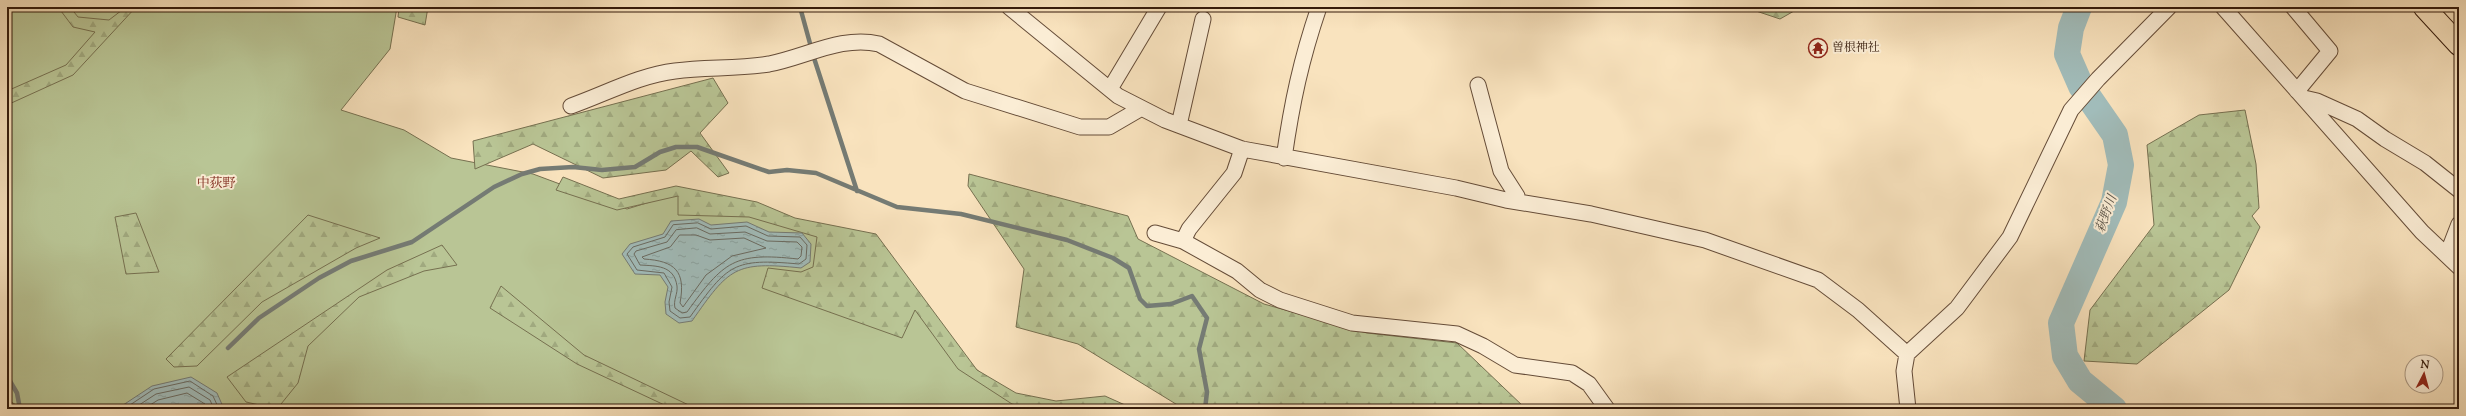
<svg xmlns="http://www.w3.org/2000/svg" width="2466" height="416" font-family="'Sorts Mill Goudy','Noto Serif JP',serif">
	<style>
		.grass { fill: #b9c595; stroke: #767050 }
		.forest { fill: url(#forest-firs); stroke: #767050 }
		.water { fill: url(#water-ripples); stroke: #757b74 }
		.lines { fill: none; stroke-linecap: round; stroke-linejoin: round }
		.shore { stroke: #6a6b62; stroke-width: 1 }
		.stream { stroke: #757b74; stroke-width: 4.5 }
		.river { stroke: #a1bcba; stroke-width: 26 }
		.minor-casing { stroke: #654c38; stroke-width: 17 }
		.highway-casing { stroke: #341a0b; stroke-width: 23 }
		.minor { stroke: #fbedd5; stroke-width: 15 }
		.highway { stroke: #f9e3be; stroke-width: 21 }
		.labels { text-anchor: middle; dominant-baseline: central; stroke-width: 4; stroke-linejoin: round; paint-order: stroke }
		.poi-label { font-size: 12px; fill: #341a0b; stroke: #fbedd5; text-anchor: start }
		.neighbourhood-label { font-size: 13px; fill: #7a1f14; stroke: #fbedd5 }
		.water-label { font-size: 13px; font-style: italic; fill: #5a5348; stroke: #fbedd5 }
	</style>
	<defs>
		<pattern id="forest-firs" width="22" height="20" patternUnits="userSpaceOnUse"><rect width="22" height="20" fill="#b9c595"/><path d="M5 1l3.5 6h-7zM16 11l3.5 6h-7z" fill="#a0a97f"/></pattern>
		<pattern id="water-ripples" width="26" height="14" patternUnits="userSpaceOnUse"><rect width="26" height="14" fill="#a1bcba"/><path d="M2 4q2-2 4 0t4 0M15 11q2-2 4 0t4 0" fill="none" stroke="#8ba19f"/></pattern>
	</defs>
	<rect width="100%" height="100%" fill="#f9e3be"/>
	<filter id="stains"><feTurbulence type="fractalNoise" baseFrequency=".005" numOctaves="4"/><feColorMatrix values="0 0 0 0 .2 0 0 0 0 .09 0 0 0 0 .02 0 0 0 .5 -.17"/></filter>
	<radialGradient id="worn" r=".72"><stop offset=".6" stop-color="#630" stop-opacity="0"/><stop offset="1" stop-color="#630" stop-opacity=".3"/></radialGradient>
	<path class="grass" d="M7,7H397L390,49L341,110L404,130L451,158L533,174L627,209L679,193L864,240L946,343L1013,401L1114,409H7Z"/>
	<path class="forest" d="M58,7H70L78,17L109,20L126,7H136L73,75L7,105V91L66,65L95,32L73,27Z
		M399,7H428L425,25L398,17Z
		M1744,7H1801L1780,19Z
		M713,78L728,103L700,133L729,173L718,177L691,151L666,170L603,178L533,144L475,169L473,141Z
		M2245,110L2256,164L2259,208L2252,216L2260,227L2229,290L2137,364L2084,361L2090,310L2154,225L2147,145L2199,115Z
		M969,174L1128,216L1138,239L1264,304L1367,333L1457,343L1525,408L1493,409L1481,404L1453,409H1184L1078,344L1016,327L1024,269L968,186Z
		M563,177L619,199L676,186L757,202L795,218L876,234L977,370L1016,393L1056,401L1105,396L1134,409H1041L1012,404L958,369L915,310L902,338L762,288L768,268L801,272L813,267L817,237L749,217L678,215V196L617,210L556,190Z
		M136,213L159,272L126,274L115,217Z
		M308,215L380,238L356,248L262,302L197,366L174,367L166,359Z
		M442,245L457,265L424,271L359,297L308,346L298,383L277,409L246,402L227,377L387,270Z
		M501,286L584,355L697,409H673L577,364L490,308Z
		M7,399L22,409H7Z"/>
	<path class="water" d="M699,219L711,225L747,222L769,232L802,233L811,244L810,262L801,268C735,261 729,268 692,321L679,323L666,314L665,302L668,287L660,275L635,274L622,254L630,244L663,234L671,221Z
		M191,377L217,393L224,409H117L152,386Z"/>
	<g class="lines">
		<path class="shore" d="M698,223L711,229L746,226L768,236L800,237L807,245L806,259L799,264C733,258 728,264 690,317L680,318L670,311L669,302L672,287L664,273L637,270L627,254L633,247L665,237L673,225Z
			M697,228L710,234L745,232L767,241L797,242L802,247L801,256L798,259C734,252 724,261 687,312L682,313L675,308C673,300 678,294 677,286C674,265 656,266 640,265L634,254L636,251L667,242L676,230Z
			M680,235H696L710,240L744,238L766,248L732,256L706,275L683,307L680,303C686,271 675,261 644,259L642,257L670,247Z
			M124,409L154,389L190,381L213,396L219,409
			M133,409L156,394L189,387L210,400L214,409
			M144,409L158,400L187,393L205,404L207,409"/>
		<path class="stream" d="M800,7L814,58L857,191
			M228,348L259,318L319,278L351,261L412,242L494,187L522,174L540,169L573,167L602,170L635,167L660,152L676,147H697L769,172L787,170L816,173L897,207L961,214L1067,240L1113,258L1129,268L1140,299L1147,306L1171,304L1192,296L1207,318L1199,349L1207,392L1205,409
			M7,376L17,393L20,409"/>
		<path class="river" d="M2079,7L2071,28L2067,54L2081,86L2115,135L2121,165L2114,202L2061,323L2065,356L2080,381L2114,409"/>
		<g class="minor-casing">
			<path id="minor" d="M1009,7L1118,96L1165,120L1242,149L1456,188L1506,200L1591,214L1705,240L1818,280L1858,310L1907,354
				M2223,7L2422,232L2459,267
				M2293,7L2330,51L2297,91
				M1478,85L1501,171L1517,196L1518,202
				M1110,89L1159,7
				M2304,98L2317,101L2357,119L2385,139L2425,163L2459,190
				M571,106C605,94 640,75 675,71C706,67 738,69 769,64C806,57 842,35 879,44L965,91L1080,127H1109L1140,109
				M1179,125L1203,19
				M1284,158C1292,102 1301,60 1319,7
				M1155,233L1183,241L1237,271L1260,290L1280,300L1352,323L1457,334L1483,346L1515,365L1572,373L1589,384L1607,409
				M1183,241L1189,229L1234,173L1242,149
				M2447,255L2459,224
				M1908,409L1904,371L1907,354L1957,308L2010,237L2071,110L2098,79L2169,7"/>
		</g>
		<g class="highway-casing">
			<path id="highway" d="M2424,7L2459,45"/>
		</g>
		<use href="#minor" class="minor"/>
		<use href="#highway" class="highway"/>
	</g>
	<defs>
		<g id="temple-ring" transform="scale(1)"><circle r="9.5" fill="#fbedd5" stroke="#8f2418" stroke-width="1.5"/><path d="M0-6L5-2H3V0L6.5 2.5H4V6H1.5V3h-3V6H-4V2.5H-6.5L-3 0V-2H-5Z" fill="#8f2418"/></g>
	</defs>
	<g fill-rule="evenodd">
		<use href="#temple-ring" x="1818" y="48"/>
	</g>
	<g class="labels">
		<g class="poi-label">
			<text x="1832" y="48">曽根神社</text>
		</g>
		<g class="neighbourhood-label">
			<text x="216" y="184">中荻野</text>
		</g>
		<g class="water-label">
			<text transform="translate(2107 214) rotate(-70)">萩野川</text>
		</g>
	</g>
	<rect width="2466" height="416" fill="none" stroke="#f9e3be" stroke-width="24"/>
	<rect x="8" y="8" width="2450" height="400" fill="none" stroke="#341a0b" stroke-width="2"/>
	<rect x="12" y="12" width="2442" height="392" fill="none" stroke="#341a0b"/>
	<g transform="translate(2424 374) rotate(6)"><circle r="19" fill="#fbedd5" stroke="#ab9984"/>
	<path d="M0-3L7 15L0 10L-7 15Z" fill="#8f2418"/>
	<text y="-6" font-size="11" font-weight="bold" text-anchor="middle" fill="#341a0b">N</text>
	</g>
	<rect width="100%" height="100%" filter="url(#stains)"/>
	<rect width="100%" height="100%" fill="url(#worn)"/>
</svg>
